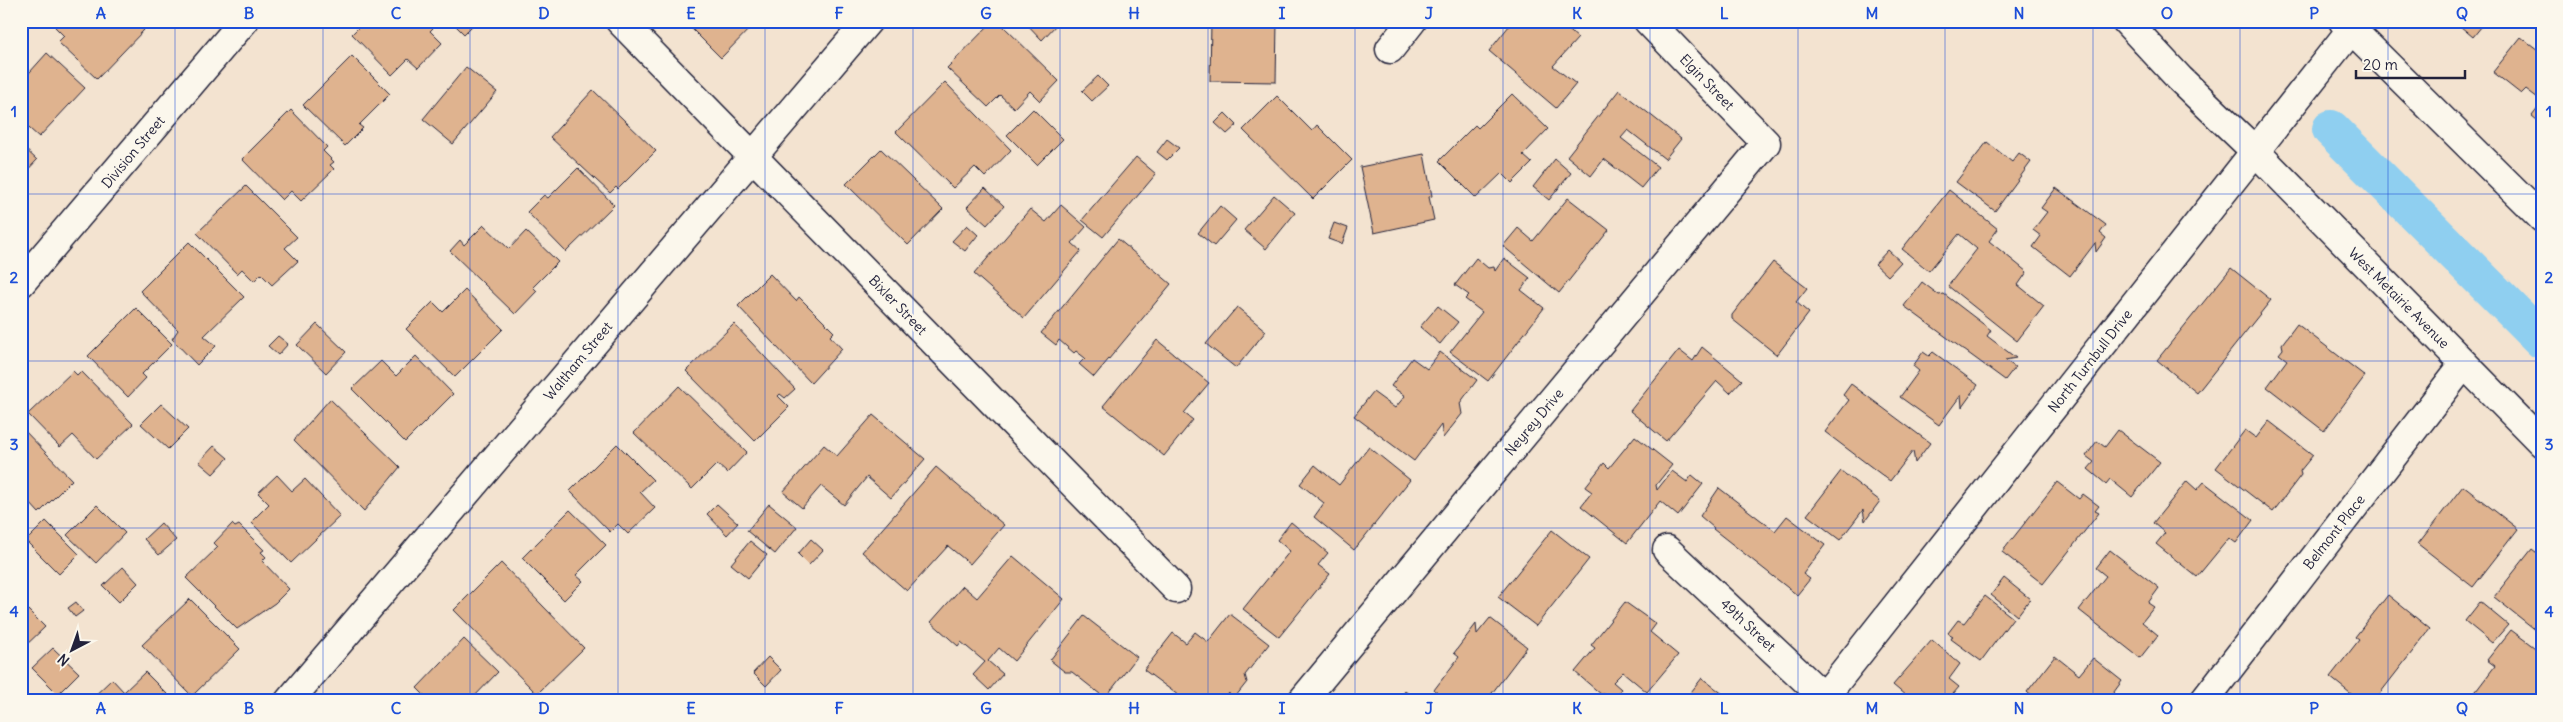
<svg xmlns="http://www.w3.org/2000/svg" width="2563" height="722" font-family="Delius,sans-serif">
	<style>
		.lines { fill: none; stroke-linecap: round; stroke-linejoin: round }
		.canal { stroke: #8fcff0; stroke-width: 38 }
		.building { fill: #dfb38f; stroke: #22223b }
		.street-casing { stroke: #22223b; stroke-width: 31 }
		.secondary-casing { stroke: #22223b; stroke-width: 31 }
		.street { stroke: #fbf7ec; stroke-width: 28 }
		.secondary { stroke: #fbf7ec; stroke-width: 28 }
		.grid { fill: none; stroke: #1d4ed8; stroke-width: 1; stroke-opacity: 0.55 }
		.labels { text-anchor: middle; dominant-baseline: central; stroke-width: 4.5; stroke-linejoin: round; paint-order: stroke }
		.street-label { font-size: 14px; fill: #22223b; stroke: #fbf7ec }
		.neatline { fill: none; stroke: #1d4ed8; stroke-width: 2 }
		.grid-label { font-size: 16px; text-anchor: middle; font-weight: bold; fill: #1d4ed8 }
	</style>
	<rect width="100%" height="100%" fill="#f3e3d0"/>
	<filter id="ink" filterUnits="userSpaceOnUse"><feTurbulence type="fractalNoise" baseFrequency=".02" numOctaves="2"/><feDisplacementMap in="SourceGraphic" scale="10" xChannelSelector="R" yChannelSelector="G"/><feConvolveMatrix kernelMatrix="1 2 1 2 8 2 1 2 1" color-interpolation-filters="sRGB"/></filter>
	<g filter="url(#ink)">
		<g class="lines">
			<path class="canal" d="M2331,129L2542,340"/>
		</g>
		<path class="building" d="M60,21H135L144,30L97,79L58,42L64,36L55,27Z
			M365,21H432L436,25L430,31L442,43L418,68L408,59L392,75L352,34Z
			M451,21H477L464,34Z
			M684,21H757L721,58Z
			M993,21H998L1059,81L1040,101L1030,91L1014,108L1000,95L988,107L947,68Z
			M1024,21H1054L1057,24L1042,40Z
			M1211,21H1277L1276,82L1210,81Z
			M1513,21H1558L1578,38L1553,66L1576,84L1556,108L1489,51Z
			M2454,21H2486L2473,37Z
			M2521,37L2542,53V101L2526,89L2521,94L2493,72Z
			M47,53L85,88L39,137L21,121V82Z
			M352,56L390,94L359,125L363,128L345,146L303,105Z
			M466,67L497,92L453,144L423,119Z
			M1098,76L1108,86L1092,101L1082,91Z
			M945,82L1011,150L985,177L975,167L953,188L896,132Z
			M593,90L656,151L618,189L616,187L610,193L550,137Z
			M1619,90L1681,139L1665,159L1628,130L1621,138L1658,167L1641,188L1604,159L1591,176L1567,156Z
			M1512,94L1548,129L1523,155L1532,163L1512,183L1502,173L1476,198L1439,161L1475,125L1478,128Z
			M1277,96L1312,131L1317,125L1352,160L1313,199L1243,130Z
			M2542,103V124L2532,116Z
			M1033,109L1063,139L1037,165L1007,135Z
			M291,110L327,147L323,151L334,162L330,165L334,169L301,201L291,191L282,200L242,159Z
			M1225,113L1237,125L1227,134L1215,123Z
			M1167,139L1179,148L1167,160L1157,152Z
			M1987,142L2012,162L2019,153L2031,162L1995,211L1956,182Z
			M21,145L37,160L21,177Z
			M881,149L943,209L908,245L846,184Z
			M1424,154L1432,196L1429,197L1434,220L1374,233L1360,167Z
			M1136,157L1156,174L1103,237L1082,220Z
			M1555,159L1571,173L1549,200L1533,187Z
			M578,168L614,205L566,252L527,212L544,195L548,198Z
			M246,186L297,237L285,248L298,261L272,285L261,274L254,281L242,269L237,274L197,233Z
			M985,188L1004,206L987,225L967,207Z
			M2056,188L2106,225L2100,233L2106,238L2096,252L2095,243L2070,276L2033,247L2041,236L2033,230L2047,212L2041,208Z
			M1949,190L1998,229L1989,241L2027,272L2018,285L2044,306L2017,341L1948,286L1977,249L1959,234L1929,271L1902,249Z
			M1274,195L1295,213L1266,249L1244,230Z
			M1568,198L1609,230L1559,293L1503,246L1518,228L1533,241Z
			M1061,205L1086,227L1072,243L1081,251L1024,318L974,274L1030,209L1046,222Z
			M1220,206L1236,220L1214,246L1198,233Z
			M1334,223L1348,228L1342,244L1328,239Z
			M484,225L509,249L526,231L558,262L533,287L537,291L515,314L450,251L460,240L464,245Z
			M967,225L978,235L965,251L952,241Z
			M1118,239L1171,284L1094,377L1079,364L1085,358L1076,351L1074,353L1059,340L1056,345L1041,333Z
			M189,242L244,297L204,336L216,346L197,365L172,339L178,330L140,291Z
			M1888,250L1901,262L1888,276L1875,264Z
			M1476,258L1488,268L1494,267L1495,271L1504,258L1530,278L1521,290L1544,308L1488,381L1450,352L1482,312L1465,299L1469,295L1455,285Z
			M1773,262L1807,288L1796,302L1809,313L1777,355L1732,319V315Z
			M2231,268L2271,300L2197,393L2157,360Z
			M770,274L796,301L799,297L834,332L830,336L842,349L811,383L738,306Z
			M1922,282L1939,295L1944,294L1991,330L1987,336L2016,358L2005,360L2015,367L2005,380L1904,306Z
			M465,290L503,329L455,377L406,329L433,302L443,312Z
			M1438,306L1458,322L1440,344L1420,327Z
			M1237,307L1266,331L1236,368L1206,344Z
			M136,308L172,344L142,374L146,378L128,397L88,356Z
			M317,324L346,352L326,373L297,345Z
			M734,324L795,389L785,398L780,394L778,396L789,407L755,441L686,371Z
			M2297,324L2365,376L2324,431L2267,387L2287,360L2279,354L2283,349L2282,344Z
			M278,336L288,344L278,355L268,346Z
			M1157,340L1209,383L1184,413L1193,420L1164,456L1103,406Z
			M1702,347L1742,380L1730,393L1717,381L1666,441L1630,411L1679,350L1693,361Z
			M1440,352L1477,380L1460,403L1462,414L1443,438L1441,425L1414,461L1354,416L1373,392L1395,408L1405,396L1391,386L1412,358L1427,369Z
			M1923,352L1929,356L1933,352L1978,385L1962,407L1961,395L1939,425L1900,397L1919,371L1913,366Z
			M416,356L453,394L405,442L352,389L381,361L396,376Z
			M73,371L77,375L81,371L133,424L96,459L73,435L60,447L28,414Z
			M1851,384L1930,443L1915,463L1913,451L1890,481L1825,432L1849,400L1843,395Z
			M679,386L747,452L727,473L717,464L692,489L634,433Z
			M330,399L400,467L364,511L294,440Z
			M161,404L188,429L168,449L141,424Z
			M873,415L925,459L891,498L867,477L844,505L821,486L802,508L783,492L824,445L837,456Z
			M2269,421L2313,455L2300,471L2301,475L2273,512L2216,468L2245,430L2256,438Z
			M22,428L72,480L39,513L29,502L21,510Z
			M2118,430L2160,462L2132,497L2110,479L2106,484L2088,469L2094,462L2086,456L2097,441L2105,447Z
			M1635,436L1672,465L1656,485L1657,490L1672,471L1687,482L1692,475L1703,484L1678,516L1660,501L1627,543L1581,506L1592,492L1585,487L1604,463L1609,468Z
			M617,444L653,480L640,492L655,508L628,534L618,524L610,532L570,491Z
			M214,446L228,458L213,474L199,462Z
			M1369,447L1410,480L1354,550L1314,517L1324,503L1300,484L1315,465L1339,485Z
			M936,467L1004,525L970,564L948,546L907,591L862,552Z
			M1841,471L1880,501L1865,521L1863,510L1840,540L1807,515Z
			M277,475L292,491L305,479L340,516L291,563L251,522L269,504L258,493Z
			M2187,481L2197,490L2204,482L2253,520L2236,543L2229,538L2197,577L2156,544L2165,533L2153,523Z
			M2057,482L2079,499L2083,494L2099,506L2095,511L2099,513L2043,584L2002,552Z
			M2463,486L2518,529L2473,587L2418,544Z
			M1719,488L1775,531L1787,516L1825,545L1803,574L1810,579L1797,595L1713,529L1714,528L1700,516Z
			M717,504L738,523L727,535L707,514Z
			M769,504L797,527L775,554L747,531Z
			M97,505L125,533L96,563L67,535Z
			M570,510L606,545L576,575L583,581L564,600L522,558Z
			M46,521L79,554L59,574L26,541Z
			M1291,522L1328,553L1318,565L1330,574L1279,637L1243,609L1290,551L1277,540Z
			M161,523L176,540L159,555L144,539Z
			M232,524L235,527L239,525L264,550L261,552L266,557L262,561L289,589L275,603L237,629L186,578L218,547L214,543Z
			M1552,530L1589,559L1536,626L1498,597Z
			M811,539L823,550L809,565L798,554Z
			M750,541L767,555L748,578L731,564Z
			M2532,549L2542,557V635L2494,597Z
			M2110,550L2159,588L2148,603L2154,607L2142,622L2158,635L2140,658L2079,610L2106,576L2096,568Z
			M1013,556L1064,599L1014,661L999,648L988,661L1003,674L989,690L973,675L985,662L961,642L958,646L931,622L963,586L977,598Z
			M501,563L584,648L537,694L454,610Z
			M123,567L138,583L119,602L103,586Z
			M2004,578L2030,599L2017,616L1991,595Z
			M2388,595L2430,629L2374,701H2360L2330,677L2359,640L2355,637Z
			M1985,596L2013,618L1981,661L1951,639L1953,636L1948,633L1958,620L1964,623Z
			M190,599L240,649L192,696L142,645Z
			M76,602L83,611L75,617L68,608Z
			M1625,602L1656,624L1650,632L1678,655L1647,692L1623,672L1613,682L1621,689L1613,700L1604,692L1602,695L1575,672L1595,648L1591,645Z
			M2480,602L2508,625L2492,643L2465,621Z
			M21,603L45,627L21,650Z
			M1230,614L1269,644L1245,675L1247,682L1232,701H1230L1229,693L1223,701H1213L1206,696L1202,701H1186L1144,670L1173,633L1186,643L1195,632L1208,642Z
			M1084,616L1137,657L1105,698L1072,672H1065L1050,660Z
			M1490,618L1527,647L1486,701H1448L1434,690L1459,657L1454,653L1476,624L1477,634Z
			M2511,630L2542,653V701H2481L2473,695L2495,666L2487,660Z
			M464,639L498,672L470,701H430L417,688Z
			M1932,640L1960,664L1949,679L1959,687L1947,701H1912L1893,685Z
			M53,648L79,673L58,694L32,668Z
			M2055,656L2079,675L2093,658L2122,681L2111,696V701H2037L2027,692Z
			M768,657L781,670L766,686L753,673Z
			M145,672L174,701H89L112,679L124,692Z
			M1702,678L1732,701H1684Z
			M1405,691L1418,701H1398Z"/>
		<g class="lines">
			<g class="street-casing">
				<path id="street" d="M620,21L1176,589
					M1390,49L1412,21
					M21,283L244,21
					M1667,550L1828,701
					M289,701L868,21
					M1302,701L1766,143L1648,21
					M1821,701L2358,21
					M2204,701L2464,364"/>
			</g>
			<g class="secondary-casing">
				<path id="secondary" d="M2126,21L2180,79L2256,152L2542,443
					M2343,21L2542,218"/>
			</g>
			<use href="#street" class="street"/>
			<use href="#secondary" class="secondary"/>
		</g>
	</g>
	<path class="grid" d="M175,21V701M323,21V701M470,21V701M618,21V701M765,21V701M913,21V701M1060,21V701M1208,21V701M1355,21V701M1503,21V701M1650,21V701M1798,21V701M1945,21V701M2093,21V701M2240,21V701M2388,21V701M21,194H2542M21,361H2542M21,528H2542"/>
	<g class="labels">
		<g class="street-label">
			<text transform="translate(1707 82) rotate(46)">Elgin Street</text>
			<text transform="translate(133 152) rotate(-50)">Division Street</text>
			<text transform="translate(2399 298) rotate(45)">West Metairie Avenue</text>
			<text transform="translate(898 305) rotate(46)">Bixler Street</text>
			<text transform="translate(578 361) rotate(-50)">Waltham Street</text>
			<text transform="translate(2090 361) rotate(-52)">North Turnbull Drive</text>
			<text transform="translate(1534 422) rotate(-50)">Neyrey Drive</text>
			<text transform="translate(2334 532) rotate(-52)">Belmont Place</text>
			<text transform="translate(1748 625) rotate(43)">49th Street</text>
		</g>
	</g>
	<rect width="2563" height="722" fill="none" stroke="#fbf7ec" stroke-width="55"/>
	<g transform="translate(72 650) rotate(221)" stroke="#fbf7ec" stroke-width="4" paint-order="stroke">
	<path d="M0-4L9 19L0 12L-9 19Z" fill="#22223b"/>
	<text y="-8" font-size="14" font-weight="bold" text-anchor="middle" fill="#22223b">N</text>
	</g>
	<path d="M2356 70v8h109v-8" fill="none" stroke="#22223b" stroke-width="2.5"/>
	<text x="2363" y="70" font-size="15" fill="#22223b" stroke="#fbf7ec" stroke-width="4" paint-order="stroke">20 m</text>
	<rect x="28" y="28" width="2508" height="666" class="neatline"/>
	<g class="grid-label">
		<text x="101" y="19">A</text>
		<text x="249" y="19">B</text>
		<text x="396" y="19">C</text>
		<text x="544" y="19">D</text>
		<text x="691" y="19">E</text>
		<text x="839" y="19">F</text>
		<text x="986" y="19">G</text>
		<text x="1134" y="19">H</text>
		<text x="1282" y="19">I</text>
		<text x="1429" y="19">J</text>
		<text x="1577" y="19">K</text>
		<text x="1724" y="19">L</text>
		<text x="1872" y="19">M</text>
		<text x="2019" y="19">N</text>
		<text x="2167" y="19">O</text>
		<text x="2314" y="19">P</text>
		<text x="2462" y="19">Q</text>
		<text x="14" y="117">1</text>
		<text x="2549" y="117">1</text>
		<text x="14" y="283">2</text>
		<text x="2549" y="283">2</text>
		<text x="14" y="450">3</text>
		<text x="2549" y="450">3</text>
		<text x="14" y="617">4</text>
		<text x="2549" y="617">4</text>
		<text x="101" y="714">A</text>
		<text x="249" y="714">B</text>
		<text x="396" y="714">C</text>
		<text x="544" y="714">D</text>
		<text x="691" y="714">E</text>
		<text x="839" y="714">F</text>
		<text x="986" y="714">G</text>
		<text x="1134" y="714">H</text>
		<text x="1282" y="714">I</text>
		<text x="1429" y="714">J</text>
		<text x="1577" y="714">K</text>
		<text x="1724" y="714">L</text>
		<text x="1872" y="714">M</text>
		<text x="2019" y="714">N</text>
		<text x="2167" y="714">O</text>
		<text x="2314" y="714">P</text>
		<text x="2462" y="714">Q</text>
	</g>
</svg>
